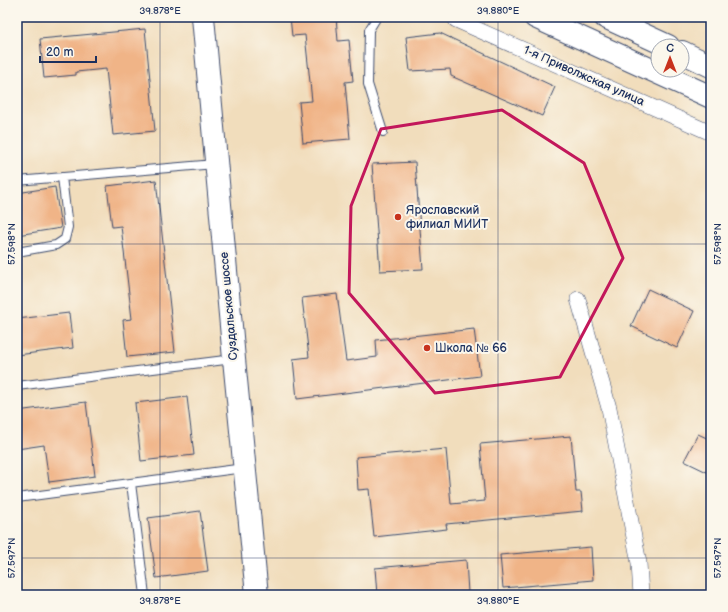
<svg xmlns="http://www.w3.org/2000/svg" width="728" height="612" font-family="'Balsamiq Sans',sans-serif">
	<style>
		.building { fill: #f0b487 }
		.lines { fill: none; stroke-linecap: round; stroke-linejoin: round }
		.service-casing { stroke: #3b496c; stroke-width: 10 }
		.minor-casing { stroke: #3b496c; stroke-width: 16 }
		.secondary-casing { stroke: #3b496c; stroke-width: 24 }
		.service { stroke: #fff; stroke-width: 8 }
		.minor { stroke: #fff; stroke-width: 15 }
		.secondary { stroke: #fff; stroke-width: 22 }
		.marked { fill: none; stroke: #c2185b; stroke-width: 3; stroke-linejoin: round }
		.ticks { fill: none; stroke: #1b2f5e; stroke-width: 1; stroke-opacity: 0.45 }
		.poi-dot { fill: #c8321e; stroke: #fbf7ec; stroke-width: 1.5 }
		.labels { text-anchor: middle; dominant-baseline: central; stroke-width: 4; stroke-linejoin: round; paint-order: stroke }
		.street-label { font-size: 12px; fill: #1b2f5e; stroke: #fbf7ec }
		.poi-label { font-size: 12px; fill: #1b2f5e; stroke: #fbf7ec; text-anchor: start }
		.neatline { fill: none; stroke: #1b2f5e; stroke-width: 1.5 }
		.ticks-label { font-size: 10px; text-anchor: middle; fill: #1b2f5e }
	</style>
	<rect width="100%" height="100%" fill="#fbf7ec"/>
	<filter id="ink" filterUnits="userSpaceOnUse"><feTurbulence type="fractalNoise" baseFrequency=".025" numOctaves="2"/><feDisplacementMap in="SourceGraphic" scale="8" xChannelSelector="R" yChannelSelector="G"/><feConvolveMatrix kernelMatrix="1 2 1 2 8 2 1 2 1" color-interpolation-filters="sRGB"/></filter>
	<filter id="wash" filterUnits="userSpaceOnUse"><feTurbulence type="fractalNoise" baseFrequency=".012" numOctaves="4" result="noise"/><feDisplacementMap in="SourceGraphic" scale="16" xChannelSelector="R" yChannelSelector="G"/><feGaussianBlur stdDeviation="0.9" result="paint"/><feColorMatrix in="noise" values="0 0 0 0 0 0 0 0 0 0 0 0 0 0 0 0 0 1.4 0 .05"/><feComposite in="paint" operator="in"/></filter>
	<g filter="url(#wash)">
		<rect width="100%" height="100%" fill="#f1ddbc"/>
		<g id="blocks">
			<path class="building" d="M290,17H336L338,41L349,40L353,81L345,82L350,139L303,143L299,102L312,101L305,35L292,36Z
				M145,29L155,131L113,135L106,69L76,72V75L44,78L40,39Z
				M440,33L555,87L542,116L451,76L450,69L410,71L406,37Z
				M415,162L423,269L380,271L372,164Z
				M156,180L175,352L127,357L123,320L132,319L121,226L112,227L107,186Z
				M55,187L61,228L17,235V193Z
				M648,289L694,311L677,348L631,326Z
				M337,294L346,361L377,357L376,340L474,329L480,376L297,399L293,359L309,357L302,298Z
				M69,313L73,348L17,355V319Z
				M187,397L194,455L141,461L135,403Z
				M86,402L95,476L49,482L44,445L17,449V411Z
				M698,434L711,440V474L684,461Z
				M571,436L576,492H581L583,511L446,524L447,529L374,537L369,489L358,490L356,457L446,449L451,504L485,501L480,444Z
				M200,511L208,571L156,578L148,518Z
				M591,547L593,580L503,588L500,555Z
				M466,560L468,593L446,595H377L375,568Z"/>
		</g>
	</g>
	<g filter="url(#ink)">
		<use href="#blocks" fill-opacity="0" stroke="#3b496c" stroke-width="1"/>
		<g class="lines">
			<g class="service-casing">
				<path id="service" d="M377,17L369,30L368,84L383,132
					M17,181L215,164
					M17,252L56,245L65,239L68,227L62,177
					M17,386L233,359
					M131,483L145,595
					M17,498L244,468"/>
			</g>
			<g class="minor-casing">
				<path id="minor" d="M456,20L711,133
					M578,299L609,408L639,563L641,595"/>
			</g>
			<g class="secondary-casing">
				<path id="secondary" d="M203,17L234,359L257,595
					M535,17L711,97
					M605,17L668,46
					M682,52L711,66"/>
			</g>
			<use href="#service" class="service"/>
			<use href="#minor" class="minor"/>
			<use href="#secondary" class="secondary"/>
		</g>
	</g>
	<path class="marked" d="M502,110L584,163L623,258L560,377L435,393L349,293L351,206L381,129Z"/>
	<path class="ticks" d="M160,17V595M498,17V595M17,244H711M17,558H711"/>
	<g class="poi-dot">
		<circle cx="398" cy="217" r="4"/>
		<circle cx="427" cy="348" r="4"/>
	</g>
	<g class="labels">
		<g class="street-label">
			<text transform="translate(584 76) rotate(24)">1-я Приволжская улица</text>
			<text transform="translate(229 306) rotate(-95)">Суздальское шоссе</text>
		</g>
		<g class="poi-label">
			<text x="406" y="210">Ярославский<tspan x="406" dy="14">филиал МИИТ</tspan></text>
			<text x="435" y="348">Школа № 66</text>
		</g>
	</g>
	<rect width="728" height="612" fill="none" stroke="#fbf7ec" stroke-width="44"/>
	<g transform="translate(670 58)"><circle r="19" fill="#fbf7ec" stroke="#a1a7b3"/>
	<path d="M0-3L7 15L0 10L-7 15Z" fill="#c8321e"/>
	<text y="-6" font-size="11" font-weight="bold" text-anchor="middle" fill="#1b2f5e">С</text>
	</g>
	<path d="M40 56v6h56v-6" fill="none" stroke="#1b2f5e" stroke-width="2"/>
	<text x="46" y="56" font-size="12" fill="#1b2f5e" stroke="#fbf7ec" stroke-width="3" paint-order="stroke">20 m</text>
	<rect x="22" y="22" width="684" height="568" class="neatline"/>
	<g class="ticks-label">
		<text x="160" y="14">39.878°E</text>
		<text x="498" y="14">39.880°E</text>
		<text transform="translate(11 244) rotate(-90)" y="4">57.598°N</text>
		<text transform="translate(717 244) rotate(-90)" y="4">57.598°N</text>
		<text transform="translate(11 558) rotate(-90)" y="4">57.597°N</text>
		<text transform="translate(717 558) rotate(-90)" y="4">57.597°N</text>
		<text x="160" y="604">39.878°E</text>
		<text x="498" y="604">39.880°E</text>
	</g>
</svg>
